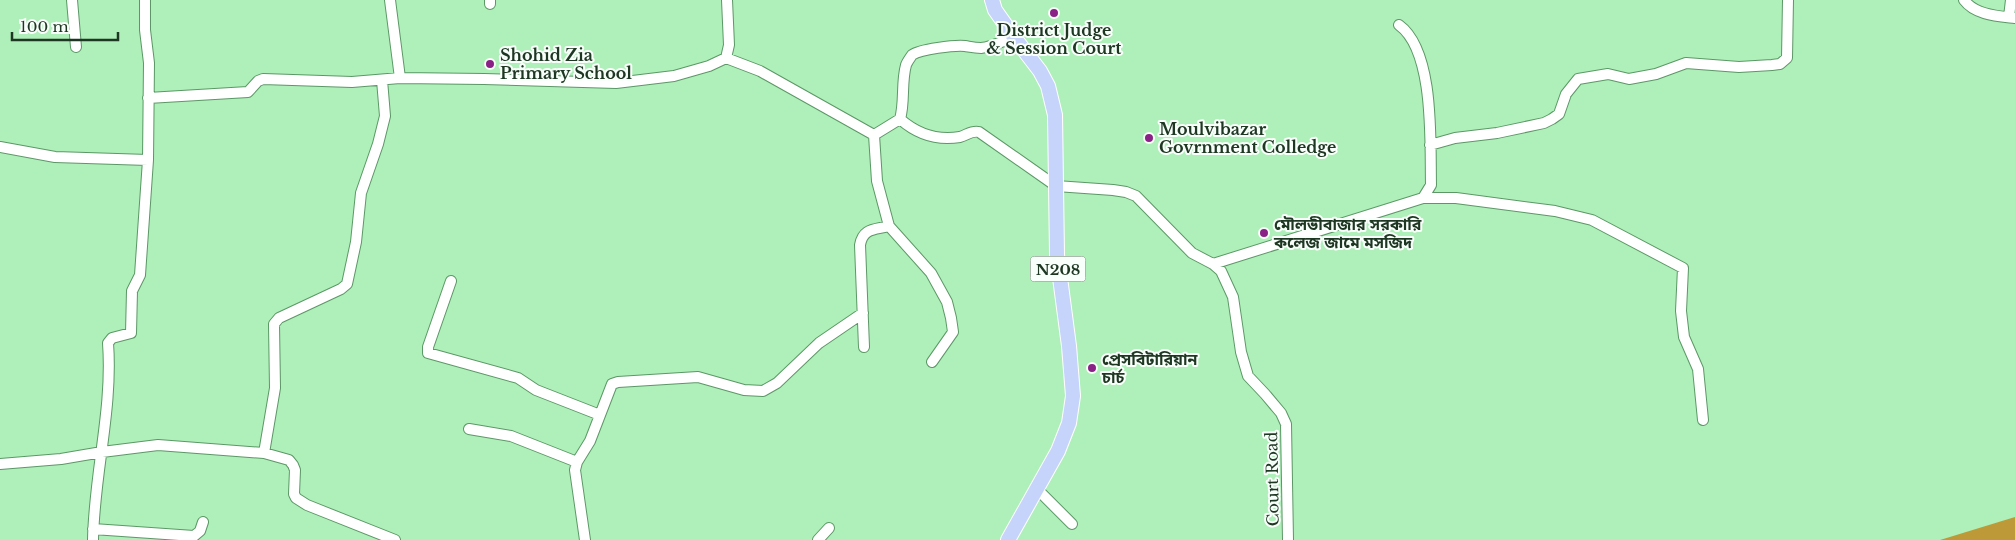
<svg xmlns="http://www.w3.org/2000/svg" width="2015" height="540" font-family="'Libre Baskerville','Noto Sans Bengali',serif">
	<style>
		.forest { fill: #bd9a37 }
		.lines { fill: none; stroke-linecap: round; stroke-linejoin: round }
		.minor-casing { stroke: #5b9866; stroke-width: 12 }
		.highway-casing { stroke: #fff; stroke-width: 16 }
		.minor { stroke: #fff; stroke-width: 10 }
		.highway { stroke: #c6d4fc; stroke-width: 14 }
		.poi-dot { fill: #892187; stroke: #f9fffa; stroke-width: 2 }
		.labels { text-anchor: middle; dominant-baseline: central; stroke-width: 4; stroke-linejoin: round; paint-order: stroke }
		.shield { fill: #f9fffa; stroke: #607364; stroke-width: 1 }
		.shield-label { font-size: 15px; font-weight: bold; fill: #1e3723 }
		.poi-label { font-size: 16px; font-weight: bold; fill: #1e3723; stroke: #f9fffa; text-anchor: start }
		.street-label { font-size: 16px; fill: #1e3723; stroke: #f9fffa }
	</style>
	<rect width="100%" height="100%" fill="#afefb9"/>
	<path class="forest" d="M2015,517V540H1940Z"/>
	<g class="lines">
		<g class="minor-casing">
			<path id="minor" d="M72,0L76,47
				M390,0L400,78
				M727,0L729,45L726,58L760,71L874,135L877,181L889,226L931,273L947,302L951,318L953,332L932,362
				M1964,0C1975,15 1998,16 2015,18
				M490,4V0
				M2009,17L2011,0
				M1399,25C1435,51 1430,143 1431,185L1423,198
				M148,98L248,92L258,81L263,79L352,82L400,78L484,79L616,83L674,76L709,66L726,58
				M900,119C917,134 936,141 960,137C967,135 972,130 979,132L1056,186L1113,190L1126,192L1136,196L1192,253L1213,264L1221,271L1233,297L1241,352L1248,376L1265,394L1281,413L1286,424L1288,540
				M874,135L900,119C905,102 901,83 906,65C907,62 910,58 912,55C920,49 955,45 965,46C971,47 975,48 981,48C992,47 1003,41 1014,37
				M1430,145L1455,138L1497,133L1544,123L1552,119L1559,114L1566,94L1578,79L1608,74L1629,79L1656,74L1686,63L1739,67L1772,65L1780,64L1787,58L1788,0
				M0,147L55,157L148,160
				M1213,264L1423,198H1456L1555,211L1592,220L1683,268L1681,311L1684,337L1698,369L1703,420
				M451,281L428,347V353L518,378L536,390L600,415
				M864,347L860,245C863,228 874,230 889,226
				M469,429L511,436L577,462
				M264,453L275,388L274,324L279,318L341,289L347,284L356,242L361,193L378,144L385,116L382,80
				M0,464L61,459L102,452L158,445L264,453L289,460L293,465L295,470L294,494L296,498L307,505L395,540
				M1037,489L1072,524
				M93,529L194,536L200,531L203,522
				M93,540C94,474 113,409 108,343L112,338L131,333L132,291L140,275L148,160L149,63L145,30V0
				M585,540L575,470L577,462L590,441L612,384L618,382L698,377L744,390L763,391L777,383L819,343L863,313
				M818,540L829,528"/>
		</g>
		<g class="highway-casing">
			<path id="highway" d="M992,0L995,10L1014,37L1040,71L1048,86L1055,115L1057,255L1069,346L1073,396L1069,423L1058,451L1008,540"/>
		</g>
		<use href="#minor" class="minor"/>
		<use href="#highway" class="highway"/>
	</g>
	<g class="poi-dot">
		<circle cx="1054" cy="13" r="5"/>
		<circle cx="490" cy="64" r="5"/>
		<circle cx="1149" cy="138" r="5"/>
		<circle cx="1264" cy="233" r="5"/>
		<circle cx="1092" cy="368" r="5"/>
	</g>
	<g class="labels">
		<rect class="shield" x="1030.5" y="256.5" width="55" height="25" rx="4"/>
		<g class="shield-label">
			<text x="1058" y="269">N208</text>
		</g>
		<g class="poi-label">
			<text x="1054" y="30" text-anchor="middle">District Judge<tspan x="1054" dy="18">&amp; Session Court</tspan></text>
			<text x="500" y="55">Shohid Zia<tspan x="500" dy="18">Primary School</tspan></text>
			<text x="1159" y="129">Moulvibazar<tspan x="1159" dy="18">Govrnment Colledge</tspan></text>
			<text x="1274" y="224">মৌলভীবাজার সরকারি<tspan x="1274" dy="18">কলেজ জামে মসজিদ</tspan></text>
			<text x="1102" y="359">প্রেসবিটারিয়ান<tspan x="1102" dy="18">চার্চ</tspan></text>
		</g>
		<g class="street-label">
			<text transform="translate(1272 479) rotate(-91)">Court Road</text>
		</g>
	</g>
	<path d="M12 32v8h106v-8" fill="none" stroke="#1e3723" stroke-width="2.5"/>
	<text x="20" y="32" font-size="15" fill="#1e3723" stroke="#f9fffa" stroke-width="4" paint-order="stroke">100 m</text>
</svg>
